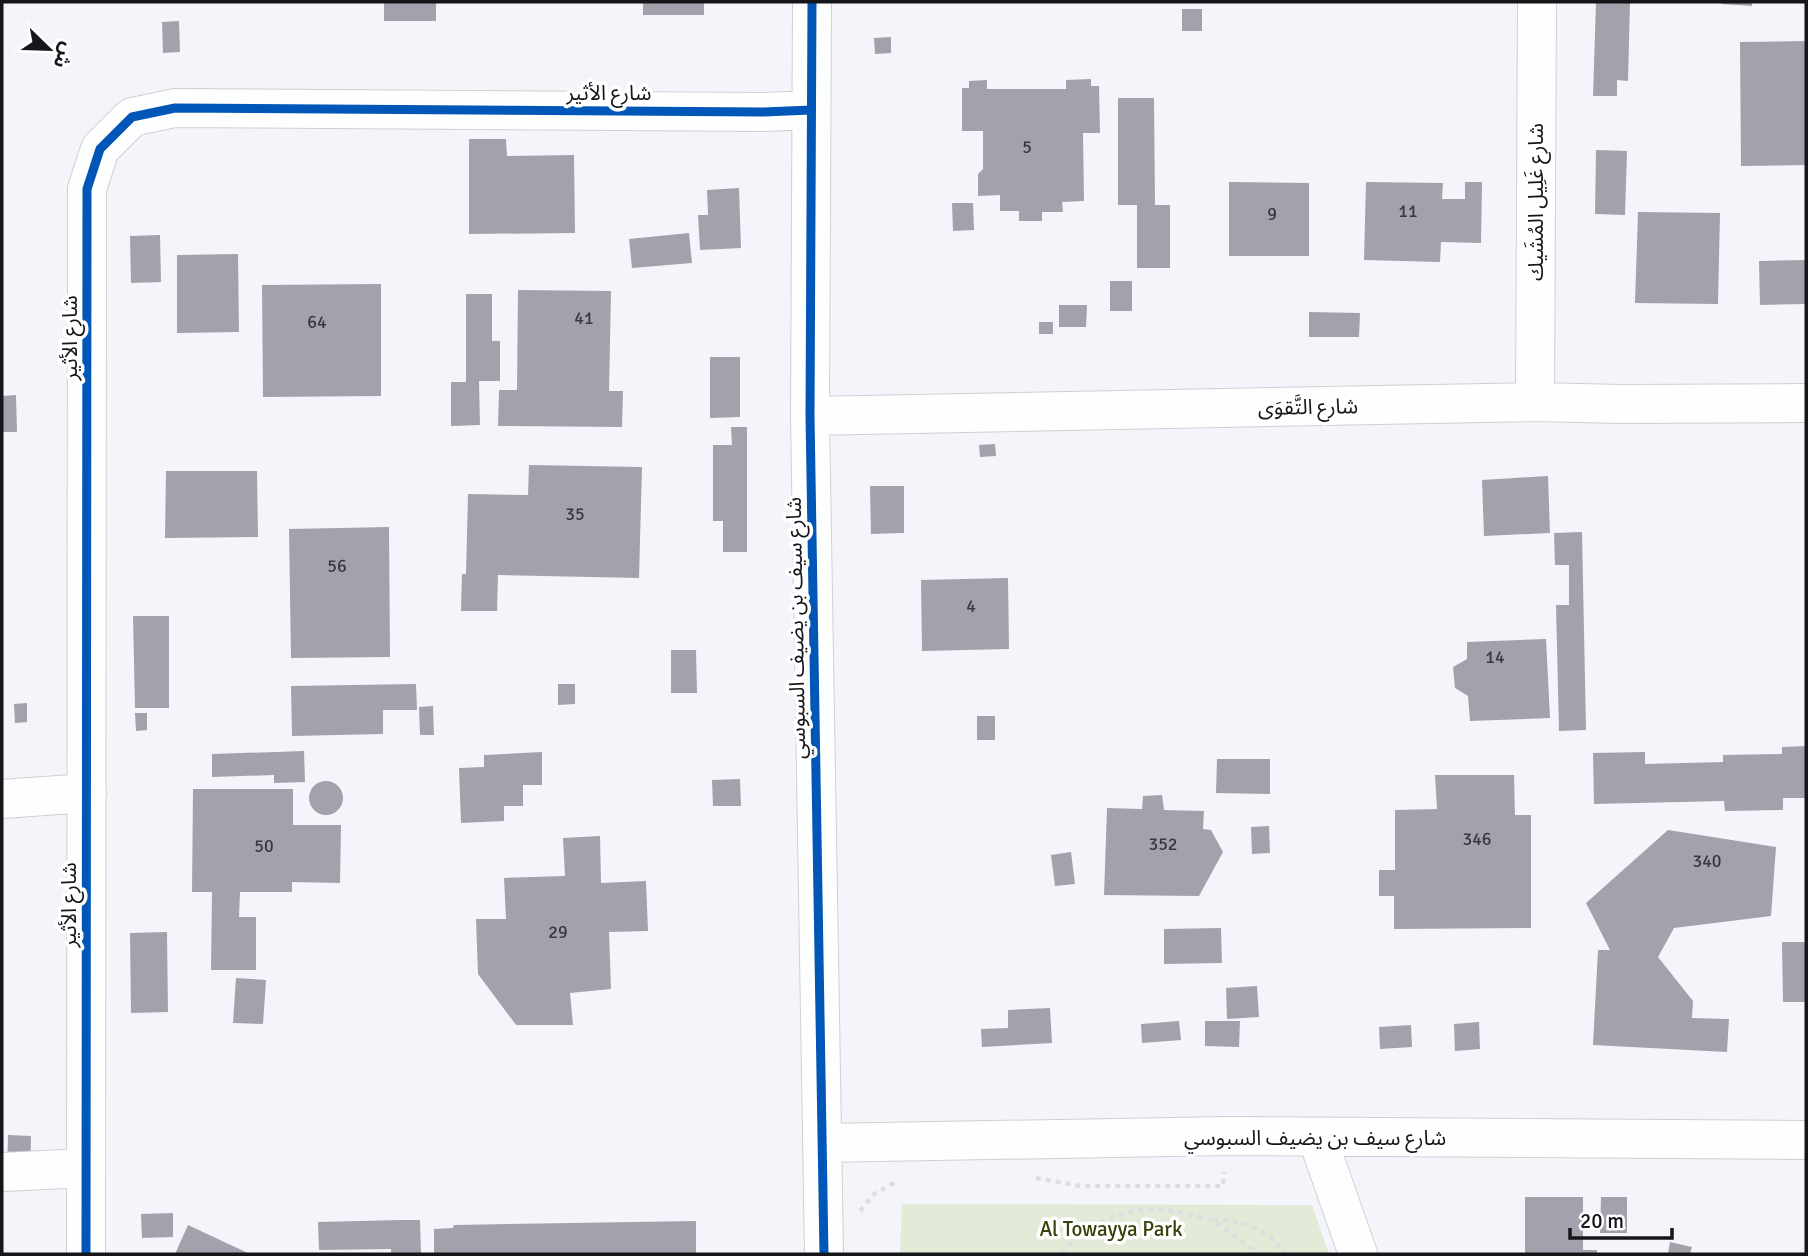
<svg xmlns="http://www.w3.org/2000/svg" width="1808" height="1256" font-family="Signika,'Noto Sans Arabic',sans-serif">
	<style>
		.green { fill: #e3ebd8 }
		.building { fill: #a1a2ac }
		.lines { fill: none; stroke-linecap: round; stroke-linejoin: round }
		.minor-casing { stroke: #cfd0d4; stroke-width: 40 }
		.path { stroke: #dedee0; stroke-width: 4.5; stroke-dasharray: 5 5; stroke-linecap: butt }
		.minor { stroke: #fdfefe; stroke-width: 38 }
		.cycleway-casing { stroke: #fff; stroke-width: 13 }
		.cycleway { stroke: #0057b8; stroke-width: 9 }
		.labels { text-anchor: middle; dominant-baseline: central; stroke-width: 7; stroke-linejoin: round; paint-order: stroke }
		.number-label { font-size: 18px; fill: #38393e }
		.street-label { font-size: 21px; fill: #151619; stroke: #fff }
		.park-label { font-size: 21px; fill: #354209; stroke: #fff }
	</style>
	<rect width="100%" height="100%" fill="#f4f5fa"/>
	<path class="green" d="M902,1204L1312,1205L1329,1254H900Z"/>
	<path class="building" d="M384,2H436V21H384Z
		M643,2H704V15H643Z
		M1596,2H1630L1628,81L1617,80V96H1593Z
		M1721,2H1752V6L1721,4Z
		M1182,9H1202V31H1182Z
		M179,21L180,52L163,53L162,22Z
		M891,37V53L875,54L874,38Z
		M1806,41V165L1741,166L1740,42Z
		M1091,79V86H1099L1100,133H1083L1084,201L1062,202L1063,212H1042V221H1019V211H1000V195L978,196V174L983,169V131H962V88H969V81L987,80V89H1066V80Z
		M1118,98H1154L1155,205H1170V268H1137V205H1118Z
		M469,139H506L507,156L574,155L575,233L469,234Z
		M1596,150L1627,151L1625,215L1595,214Z
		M1229,182L1309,183V256H1229Z
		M1366,182L1443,183L1442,199H1465V182H1482L1481,243L1441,242L1440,262L1364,260Z
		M739,188L741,248L700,250L698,215H708L707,190Z
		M952,203H973L974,230L953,231Z
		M1638,212L1720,213L1718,304L1635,303Z
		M689,233L692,263L632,268L629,239Z
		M160,235L161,282L131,283L130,236Z
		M238,254L239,332L177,333V255Z
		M1806,260V304L1760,305L1759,261Z
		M1110,281H1132V311H1110Z
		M381,284V396L263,397L262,285Z
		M518,290L611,291L609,391H623L622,427L498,426L499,390H517Z
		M466,294H492V341H500V381H479L480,425L451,426V382H466Z
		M1059,305H1087L1086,327H1059Z
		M1309,312L1360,313L1359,337H1309Z
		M1039,322H1053V334H1039Z
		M710,357H740V417L710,418Z
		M16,395L17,432H2V396Z
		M731,427H747V552H723V521H713V445H732Z
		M995,444L996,456L980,457L979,445Z
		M529,465L642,467L639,578L498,575L497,611H461L462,574H466L468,494L528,495Z
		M166,471H257L258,537L165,538Z
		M1548,476L1550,533L1484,536L1482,480Z
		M870,486H904V533L871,534Z
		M389,527L390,657L291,658L289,529Z
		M1582,532L1586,730L1559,731L1556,605H1569V565H1555L1554,533Z
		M1008,578L1009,649L922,651L921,580Z
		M133,616H169V708H135Z
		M1546,639L1550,718L1470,721L1468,696L1455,688L1453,667L1467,659V642Z
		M671,650H696L697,693H671Z
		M416,684L417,710H383V734L292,736L291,686Z
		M558,684H575V704L558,705Z
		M27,703V722L15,723L14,704Z
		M433,706L434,735H420L419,707Z
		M135,713H147V730L136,731Z
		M977,716H995V740H977Z
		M1806,746V798H1783V810L1725,811L1724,801L1594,804L1593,753L1645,752V764L1723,762V755L1782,754V747Z
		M304,751L305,782L274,783V775L212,777V754Z
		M542,752V785H523V806H504V821L461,823L459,768L484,767V755Z
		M1217,759H1270V794L1216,793Z
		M1435,775H1514L1515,815H1531V928L1394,929V896H1379V870H1395V810L1437,809Z
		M740,779L741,806H713L712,780Z
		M309 798a17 17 0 1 1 34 0a17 17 0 1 1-34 0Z
		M193,789H293V825H341L340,883L292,882V892H240L239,917H256V970H211L212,892H192Z
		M1162,795L1164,810L1204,811L1203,829L1211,830L1223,852L1199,896L1104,895L1107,808L1142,809L1143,796Z
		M1269,826L1270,853L1252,854L1251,827Z
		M1668,830L1776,847L1771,916L1674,928L1658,957L1693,1001L1692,1018L1729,1019L1727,1052L1593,1045L1598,950H1610L1586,903Z
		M600,836L601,883L646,881L648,931L609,932L611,989L570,993L573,1025H516L478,974L476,919H506L504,878L565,876L563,838Z
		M1071,852L1075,884L1055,886L1051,855Z
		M1221,928L1222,963L1164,964V929Z
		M167,932L168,1012L131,1013L130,933Z
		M1782,942H1806V1002H1783Z
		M236,978L266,980L263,1024L233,1023Z
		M1257,986L1259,1017L1227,1019L1226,988Z
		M1050,1008L1052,1043L982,1047L981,1029L1008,1028V1010Z
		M1179,1021L1181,1040L1142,1043L1141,1024Z
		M1205,1021H1240L1239,1047L1205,1046Z
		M1479,1022L1480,1049L1455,1051L1454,1024Z
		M1411,1025L1412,1047L1380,1049L1379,1027Z
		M8,1135L31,1136L30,1177L7,1176Z
		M1525,1197H1583V1250H1597V1254H1525Z
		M1601,1197H1627V1233H1600Z
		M173,1213V1237L142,1238L141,1214Z
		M401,1220H420L421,1254H391V1249L319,1250L318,1222Z
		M696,1221V1254H434V1229L453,1228L454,1225Z
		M188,1225L250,1254H175Z
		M1670,1242L1692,1247L1690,1254H1668Z"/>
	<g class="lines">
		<g class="minor-casing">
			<path id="minor" d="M812,2L810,416L824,1254
				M1535,402L1537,2
				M810,416L1535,402L1622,404L1806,403
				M2,799L87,793
				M1317,1137L1358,1254
				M823,1143L1227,1136L1806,1140
				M2,1172L86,1168
				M86,1254L87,189L100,149L132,117L175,108L764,112L811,110"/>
		</g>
		<path class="path" d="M1036,1178L1081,1186H1223L1224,1172
			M860,1211L874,1194L899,1180
			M1213,1220C1243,1219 1268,1230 1286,1254
			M1062,1254C1094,1215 1138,1202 1187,1214C1195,1216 1205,1217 1213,1221C1226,1227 1239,1240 1252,1249L1255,1254"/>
		<use href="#minor" class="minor"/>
		<g class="cycleway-casing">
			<path id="cycleway" d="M812,2L810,416L824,1254
				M86,1254L87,189L100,149L132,117L175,108L764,112L811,110"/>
		</g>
		<use href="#cycleway" class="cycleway"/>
	</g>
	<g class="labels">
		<g class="number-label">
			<text x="1027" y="147">5</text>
			<text x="1408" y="211">11</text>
			<text x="1272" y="214">9</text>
			<text x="584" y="318">41</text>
			<text x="317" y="322">64</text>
			<text x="575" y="514">35</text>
			<text x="337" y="566">56</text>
			<text x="971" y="606">4</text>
			<text x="1495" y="657">14</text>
			<text x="1477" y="839">346</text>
			<text x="1163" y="844">352</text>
			<text x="264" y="846">50</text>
			<text x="1707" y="861">340</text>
			<text x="558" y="932">29</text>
		</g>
		<g class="street-label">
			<text x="609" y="93">شارع الأثير</text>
			<text transform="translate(1536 202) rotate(-90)">شارع غَلِيل المُشَيك</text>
			<text transform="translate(70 338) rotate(-90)">شارع الأثير</text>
			<text transform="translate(1308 407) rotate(-1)">شارع التَّقوَى</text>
			<text transform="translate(796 628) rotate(-91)">شارع سيف بن يضيف السبوسي</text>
			<text transform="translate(69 905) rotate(-90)">شارع الأثير</text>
			<text x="1315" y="1138">شارع سيف بن يضيف السبوسي</text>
		</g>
		<g class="park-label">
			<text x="1111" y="1229">Al Towayya Park</text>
		</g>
	</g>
	<rect width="1808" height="1256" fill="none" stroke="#151619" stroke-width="7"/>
	<g transform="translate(49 49) rotate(113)" stroke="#ffffff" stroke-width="5" paint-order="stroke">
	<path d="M0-5L12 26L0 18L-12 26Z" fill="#151619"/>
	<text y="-10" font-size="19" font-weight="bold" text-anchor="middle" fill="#151619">ش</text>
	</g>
	<path d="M1570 1228v10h102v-10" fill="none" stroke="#151619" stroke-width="3.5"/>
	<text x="1580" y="1228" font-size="21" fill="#151619" stroke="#ffffff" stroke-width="5" paint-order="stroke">20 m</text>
</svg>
